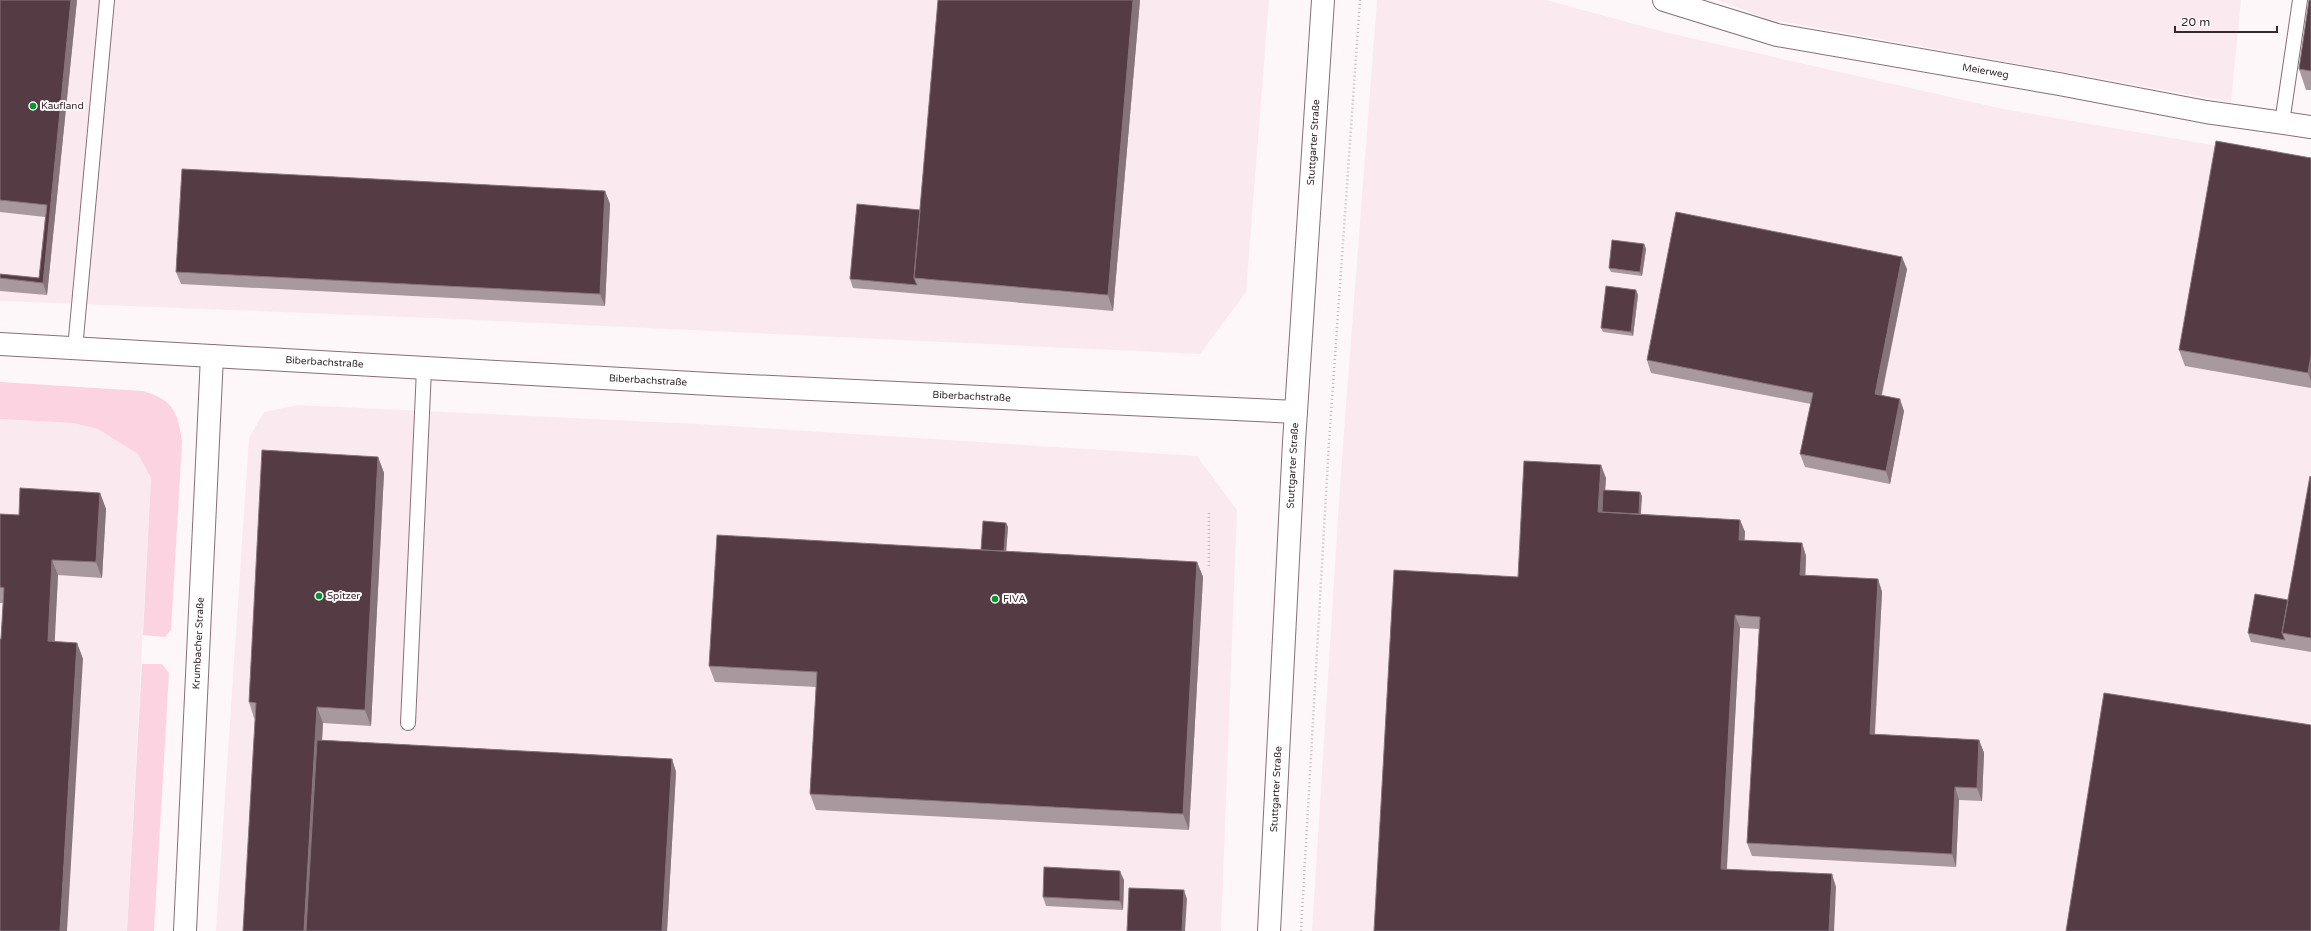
<svg xmlns="http://www.w3.org/2000/svg" width="2311" height="931" font-family="'Varela Round',sans-serif">
	<style>
		.built { fill: #faeaef }
		.green { fill: #fcd3e1 }
		.lines { fill: none; stroke-linecap: round; stroke-linejoin: round }
		.service-casing { stroke: #896e77; stroke-width: 16 }
		.minor-casing { stroke: #896e77; stroke-width: 24 }
		.tertiary-casing { stroke: #896e77; stroke-width: 24 }
		.secondary-casing { stroke: #896e77; stroke-width: 24 }
		.path { stroke: #c1b9bc; stroke-width: 2.5; stroke-dasharray: 1 3; stroke-linecap: butt }
		.service { stroke: #fff; stroke-width: 14 }
		.minor { stroke: #fff; stroke-width: 22 }
		.tertiary { stroke: #fff; stroke-width: 22 }
		.secondary { stroke: #fff; stroke-width: 22 }
		.wall { fill: #a8999e }
		.shaded-wall { fill: #87737a }
		.building { fill: #543b44; stroke: #87737a }
		.poi-dot { fill: #00962e; stroke: #fdf7f9; stroke-width: 1.5 }
		.labels { text-anchor: middle; dominant-baseline: central; stroke-width: 4; stroke-linejoin: round; paint-order: stroke }
		.street-label { font-size: 10px; fill: #35292d; stroke: #fdf7f9 }
		.poi-label { font-size: 10px; fill: #35292d; stroke: #fdf7f9; text-anchor: start }
	</style>
	<rect width="100%" height="100%" fill="#fdf7f9"/>
	<path class="built" d="M0,0H1269L1246,292L1200,354L432,318L0,301Z
		M1377,0H1546L1664,32L2003,109L2311,162V931H1312L1341,471Z
		M1717,0H2241L2231,102L1768,19Z
		M298,405L698,424L1197,456L1237,510L1221,931H216L249,438L264,412Z
		M0,419L73,423L98,429L138,453L151,478L127,931H0Z"/>
	<path class="green" d="M0,382L143,391C173,400 178,411 182,442L171,630L165,637L143,635L151,478L138,454L98,429L73,423L0,419Z
		M142,664H162L169,673L154,931H127Z"/>
	<g class="lines">
		<g class="service-casing">
			<path id="service" d="M2282,123L2300,0
				M75,349L107,0
				M408,723L424,369"/>
		</g>
		<g class="minor-casing">
			<g id="minor">
				<path id="s1" d="M1664,0L1777,35L2059,84L2206,112L2311,127"/>
				<path id="s2" d="M185,931L212,356"/>
			</g>
		</g>
		<g class="tertiary-casing">
			<g id="tertiary">
				<path id="s3" d="M0,344L728,385L1296,412"/>
			</g>
		</g>
		<g class="secondary-casing">
			<g id="secondary">
				<path id="s4" d="M1269,931L1294,442L1323,0"/>
			</g>
		</g>
		<path class="path" d="M1209,566V510
			M1301,931L1329,442L1360,0"/>
		<use href="#service" class="service"/>
		<use href="#minor" class="minor"/>
		<use href="#tertiary" class="tertiary"/>
		<use href="#secondary" class="secondary"/>
	</g>
	<path class="wall" d="M0,0H77L47,295L0,291V274L39,278L45,217L0,212Z
		M938,0H1140L1113,311L853,288L850,279L920,210Z
		M2311,0V90H2306L2299,69Z
		M2311,158V388L2185,366L2179,350Z
		M605,191L610,204L605,306L181,284L176,272Z
		M1644,244L1646,249L1642,276L1611,272L1609,268Z
		M1907,269L1882,395L1904,411L1890,484L1805,467L1800,454L1811,404L1651,373L1647,360Z
		M1636,290L1638,295L1633,336L1603,332L1601,328Z
		M378,457L384,473L371,726L323,723L322,740L672,759L676,772L667,931L254,718L249,702Z
		M2311,477V652L2251,642L2248,633L2288,600Z
		M1606,478L1605,490L1642,496L1640,514L1740,520L1745,532L1744,540L1802,543L1806,556L1805,575L1878,579L1882,592L1875,734L1979,740L1984,753L1982,801L1959,800L1956,867L1752,856L1747,843L1759,629L1740,628L1727,869L1836,887L1374,931L1518,577Z
		M100,493L106,509L102,578L58,575L54,642L77,643L83,659L1,639L3,603H0V514L19,515Z
		M1006,523L1008,527L1006,551L1197,562L1203,577L1189,830L816,810L810,794L816,687L715,682L709,666L981,550Z
		M1124,880L1123,910L1046,906L1043,897Z"/>
	<path class="shaded-wall" d="M71,0H77L47,295L43,283Z
		M1133,0H1140L1113,311L1108,295Z
		M605,191L610,204L605,306L600,294Z
		M1644,244L1646,249L1642,276L1640,272Z
		M1902,257L1907,269L1879,406L1875,394Z
		M1636,290L1638,295L1633,336L1631,332Z
		M2311,355V381L2308,373Z
		M1900,399L1904,411L1890,484L1886,471Z
		M378,457L384,473L371,726L365,710Z
		M1601,465L1606,478L1603,520L1598,512Z
		M1640,492L1642,496L1640,527L1638,522Z
		M100,493L106,509L102,578L96,562Z
		M1740,520L1745,532L1744,553L1739,540Z
		M1006,523L1008,527L1005,567L1004,562Z
		M1802,543L1806,556L1805,587L1800,575Z
		M52,560L58,575L54,657L48,641Z
		M1197,562L1203,577L1189,830L1183,814Z
		M1878,579L1882,592L1874,746L1870,734Z
		M1735,615L1740,628L1726,881L1721,869Z
		M77,643L83,659L67,931H60Z
		M317,707L323,723L311,931H304Z
		M1979,740L1984,753L1982,801L1977,788Z
		M672,759L676,772L667,931H662Z
		M1955,787L1959,800L1956,867L1952,854Z
		M1120,871L1124,880L1123,910L1120,901Z
		M1832,874L1836,887L1834,931H1829Z
		M1184,890L1187,899L1185,931H1182Z"/>
	<path class="building" d="M0,0H71L43,283L0,278V274L39,278L47,205L0,200Z
		M938,0H1133L1108,295L914,278Z
		M2309,0H2311V71L2299,69Z
		M2216,141L2311,158V355L2308,373L2179,350Z
		M182,169L605,191L600,294L176,272Z
		M857,204L920,210L914,278L917,285L850,279Z
		M1676,212L1902,257L1875,394L1900,399L1886,471L1800,454L1813,393L1647,360Z
		M1612,240L1644,244L1640,272L1609,268Z
		M1606,286L1636,290L1631,332L1601,328Z
		M262,450L378,457L365,710L317,707L304,931H243L256,703L249,702Z
		M1524,461L1601,465L1598,512L1740,520L1739,540L1802,543L1800,575L1878,579L1870,734L1979,740L1977,788L1955,787L1952,854L1747,843L1760,617L1735,615L1721,869L1832,874L1829,931H1374L1394,570L1518,577Z
		M2310,476L2311,477V638L2282,633Z
		M20,488L100,493L96,562L52,560L48,641L77,643L60,931H0V639H1L4,588L0,587V514L19,515Z
		M1603,490L1640,492L1639,514L1602,512Z
		M983,521L1006,523L1004,551L981,550Z
		M717,535L1197,562L1183,814L810,794L817,672L709,666Z
		M2255,594L2288,600L2282,633L2285,640L2248,633Z
		M2104,693L2311,725V931H2066Z
		M317,740L672,759L662,931H306Z
		M1044,867L1120,871V901L1043,897Z
		M1129,888L1184,890L1182,931H1127Z"/>
	<g class="poi-dot">
		<circle cx="33" cy="106" r="4"/>
		<circle cx="319" cy="596" r="4"/>
		<circle cx="995" cy="599" r="4"/>
	</g>
	<g class="labels">
		<g class="street-label">
			<text stroke="none"><textPath href="#s1" startOffset="330">Meierweg</textPath></text>
			<text stroke="none"><textPath href="#s4" startOffset="790">Stuttgarter Straße</textPath></text>
			<text stroke="none"><textPath href="#s3" startOffset="325">Biberbachstraße</textPath></text>
			<text stroke="none"><textPath href="#s3" startOffset="649">Biberbachstraße</textPath></text>
			<text stroke="none"><textPath href="#s3" startOffset="973">Biberbachstraße</textPath></text>
			<text stroke="none"><textPath href="#s4" startOffset="466">Stuttgarter Straße</textPath></text>
			<text stroke="none"><textPath href="#s2" startOffset="288">Krumbacher Straße</textPath></text>
			<text stroke="none"><textPath href="#s4" startOffset="142">Stuttgarter Straße</textPath></text>
		</g>
		<g class="poi-label">
			<text x="41" y="106">Kaufland</text>
			<text x="327" y="596">Spitzer</text>
			<text x="1003" y="599">FIVA</text>
		</g>
	</g>
	<path d="M2175 26v6h102v-6" fill="none" stroke="#35292d" stroke-width="2"/>
	<text x="2181" y="26" font-size="12" fill="#35292d" stroke="#fdf7f9" stroke-width="3" paint-order="stroke">20 m</text>
</svg>
